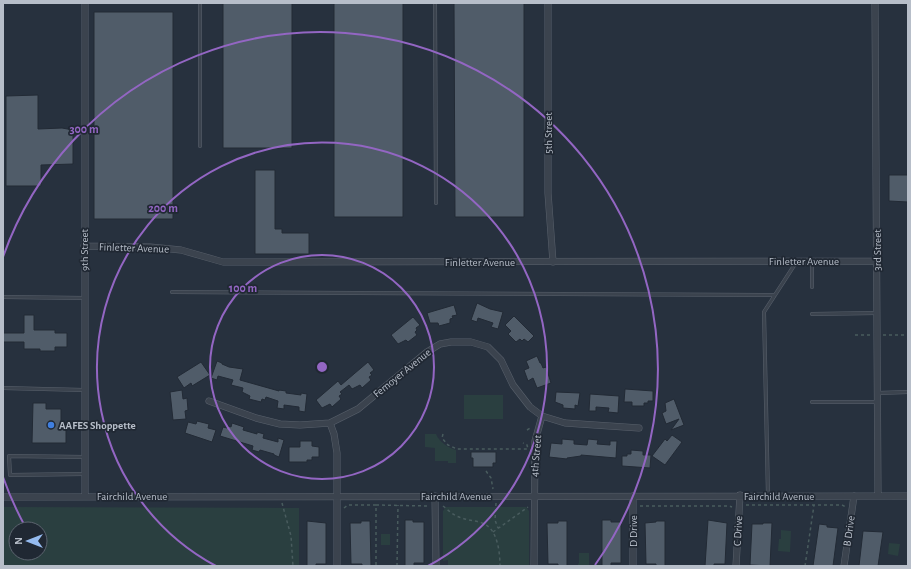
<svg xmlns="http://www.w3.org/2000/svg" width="911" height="569" font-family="'Alegreya Sans',sans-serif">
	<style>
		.green { fill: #2a3f40; fill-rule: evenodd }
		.building { fill: #505c69; stroke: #222a35 }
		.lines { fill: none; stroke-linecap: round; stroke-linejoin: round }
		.lane-casing { stroke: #59616c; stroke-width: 4 }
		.street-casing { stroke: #59616c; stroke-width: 7 }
		.path { stroke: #495c5e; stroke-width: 1.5; stroke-dasharray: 3 3; stroke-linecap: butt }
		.lane { stroke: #3b434e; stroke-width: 3 }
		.street { stroke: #3b434e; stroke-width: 6 }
		.ring { fill: none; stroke: #9366c3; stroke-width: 2 }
		.shop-dot { fill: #3f7fe0; stroke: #202833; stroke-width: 1.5 }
		.labels { text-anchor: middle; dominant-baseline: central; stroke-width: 3.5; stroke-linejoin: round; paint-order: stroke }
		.street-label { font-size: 11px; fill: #b7bec9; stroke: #202833 }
		.poi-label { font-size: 11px; font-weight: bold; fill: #b7bec9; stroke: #202833; text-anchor: start }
		.centre { fill: #9366c3; stroke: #202833; stroke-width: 2 }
		.ring-label { font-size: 12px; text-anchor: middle; font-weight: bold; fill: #9366c3; stroke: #202833; stroke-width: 3.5; stroke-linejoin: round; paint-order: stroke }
	</style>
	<rect width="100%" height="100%" fill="#27313e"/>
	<path class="green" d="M464,395H503V419H464Z
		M425,434H436C439,442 449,448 456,450V463H448V461H435V448L425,447Z
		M3,507L299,508V566H5L3,562ZM16,529H40V553H16Z
		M446,507H526L529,511V566H448V560L443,561V511Z
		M781,530L791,531L790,552L778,551L779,539H781Z
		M381,534H390V545H381Z
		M889,543L900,544L898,556L888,554Z
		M579,553H589V566H578V564L579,563Z"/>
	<path class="building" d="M223,3H292V148H223Z
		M334,3H403V217H334Z
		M454,3H524V217H455Z
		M94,12H173V219H94Z
		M38,95V129L62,128L73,130V164L41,165V186H6V96Z
		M255,170H275V229H282V233H309V254H255Z
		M889,175H908V202L889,201Z
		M477,303L490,309L503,312L498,329L491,327L493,323L478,318L477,322L471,320Z
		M454,305L457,315L452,316L453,318L450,319V323L439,326L438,323H430L427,313Z
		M24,315H34V330H55V333H67V347H55V351H40V349H24V342H3V333H24Z
		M514,316L534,336L528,342L524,339L522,341L520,339L516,342L508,334L511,331L505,325Z
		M413,317L420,325L416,328L417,330L415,332L417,335L408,342L406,340L398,344L391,335Z
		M537,356L540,363H541L543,368L546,367L551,383L537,388L533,378L528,381L524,370L529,368L526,361Z
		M217,361L222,363V364L229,367L243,369L240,380L279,391V390L286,391V393L301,395V393L307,394L305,412L299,411V407L284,405V409L277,408L278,401L266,397L265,400L262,399L261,402L249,399L250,396L242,392L243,388L231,385L233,380L218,376L217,380L211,378Z
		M201,362L210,375L192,386L191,383L184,388L177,377Z
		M368,362L374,370L370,373L372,375L369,377L371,380L362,388L360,385L352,389L349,385L340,392L342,394L339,396L341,399L332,407L330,404L322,408L316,400L338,381L341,385Z
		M625,389L653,391V401H648V403H644V406H632V402H624Z
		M182,390L183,399L187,398L188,410L185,411L186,419L173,420L170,392Z
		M556,392L580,393L578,406L575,405V409L563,408V405L555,402Z
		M590,394L619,396L618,413L608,412L609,408L596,407V411H589Z
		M674,399L684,425L671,430L679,419L666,424L662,413L666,411L665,403Z
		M33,403H46V409H61V423H66V443H32Z
		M197,421L209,424L208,428L216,430L212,442L185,433L188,422L196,424Z
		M232,423L244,427L243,430L257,434V432L264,434L263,438L278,442V438L284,440L279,457L274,455V454L260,450L259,452L252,450L253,446L220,436L223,427L227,428L228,426L231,427Z
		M672,435L682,442L665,465L652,456L665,439L667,441Z
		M562,439L574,440V444L587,445L588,439L598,440L597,444L610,445V441H617L616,458L581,455V456L567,458V459L549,457L551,443L562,444Z
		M300,441H312V446L319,447V457H312V460H307V462H289V447H300Z
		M631,450L643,451V455H651L650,468L622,466V456H627V454H631Z
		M471,452H496V463H493V467H473V458H471Z
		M405,520H413V522H424V563H414V566H405Z
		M602,520H611V522H621V563H611V566H602Z
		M708,520L727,523L725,564H714V566H705Z
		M307,521L326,523V564H316V566H307Z
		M361,521H370L371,566H362V564H351L350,523H361Z
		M558,521H567V566H558V564H548L547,523H558Z
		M656,521H665V566H656V564H646L645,523L656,522Z
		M763,523H772L770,566L750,565L752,524H763Z
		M819,524L827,525V527L838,528L833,566H813Z
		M863,531L883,532L878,566H859Z"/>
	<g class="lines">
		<g class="lane-casing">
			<path id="lane" d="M200,3V146
				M435,3L436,203
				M812,287V261
				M172,292L775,295
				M3,297L85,298
				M812,314L877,313
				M3,388L84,390
				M878,393L908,392
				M812,402H877
				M84,457L9,456L10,475L84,474
				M768,496L764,312L797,261"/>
		</g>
		<g class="street-casing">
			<path id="street" d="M548,3V193L553,262
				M875,3L878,496
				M84,246L150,247L181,250L223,262L877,261
				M209,401L256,418L280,424L300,425L330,423L358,409L427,352L440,344L451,342H471L488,347L501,360L513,385L530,407L542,416L565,423L639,428
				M330,423L334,434L337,453V566
				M85,496V3
				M435,496L436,566
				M633,496V566
				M3,497L908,496
				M534,566L535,441L542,416
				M736,566L740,495
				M844,566L854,496"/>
		</g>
		<path class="path" d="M855,335H871
			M883,335H908
			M527,430L532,427
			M443,434L442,438L448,445L457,449H528L527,445L523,443
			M486,471L491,478L493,489
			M282,503L291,536L293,566
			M496,503L495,520L498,528
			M376,505L428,506
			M746,505H842L846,507
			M443,506C448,510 453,515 459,517C468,521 478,520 486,525C498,532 500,554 500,566
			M640,506H729L732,507
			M344,508L348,505H376V566
			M493,532L528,507
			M397,566L398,505
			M805,566L814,505"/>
		<use href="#lane" class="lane"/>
		<use href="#street" class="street"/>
	</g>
	<g class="ring">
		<circle cx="322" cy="367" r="112"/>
		<path d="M216 566A225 225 0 1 1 428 566"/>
		<path d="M26 528A337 337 0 0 1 3 477M3 257A337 337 0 1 1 595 565"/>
	</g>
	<circle class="shop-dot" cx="51" cy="425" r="4"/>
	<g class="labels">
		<g class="street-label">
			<text transform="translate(548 133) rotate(-90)">5th Street</text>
			<text transform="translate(134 248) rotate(2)">Finletter Avenue</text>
			<text transform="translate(84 250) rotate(-90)">9th Street</text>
			<text transform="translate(877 250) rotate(-90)">3rd Street</text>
			<text x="804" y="261">Finletter Avenue</text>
			<text x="480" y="262">Finletter Avenue</text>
			<text transform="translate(402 373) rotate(-39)">Femoyer Avenue</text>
			<text transform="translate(536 456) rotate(-85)">4th Street</text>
			<text x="132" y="496">Fairchild Avenue</text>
			<text x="456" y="496">Fairchild Avenue</text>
			<text x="779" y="496">Fairchild Avenue</text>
			<text transform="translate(633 531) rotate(-90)">D Drive</text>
			<text transform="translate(738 531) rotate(-87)">C Drive</text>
			<text transform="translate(849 531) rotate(-82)">B Drive</text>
		</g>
		<g class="poi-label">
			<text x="59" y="425">AAFES Shoppette</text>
		</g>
	</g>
	<circle cx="322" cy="367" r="6" class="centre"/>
	<g class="ring-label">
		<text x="84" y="133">300 m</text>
		<text x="163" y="212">200 m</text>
		<text x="243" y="292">100 m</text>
	</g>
	<rect width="911" height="569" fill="none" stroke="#b7bec9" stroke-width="8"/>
	<g transform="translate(28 541) rotate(270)"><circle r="19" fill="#202833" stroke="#5c646f"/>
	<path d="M0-3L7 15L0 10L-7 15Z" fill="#95bbf0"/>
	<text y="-6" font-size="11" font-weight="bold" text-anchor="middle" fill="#b7bec9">N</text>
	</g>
</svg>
